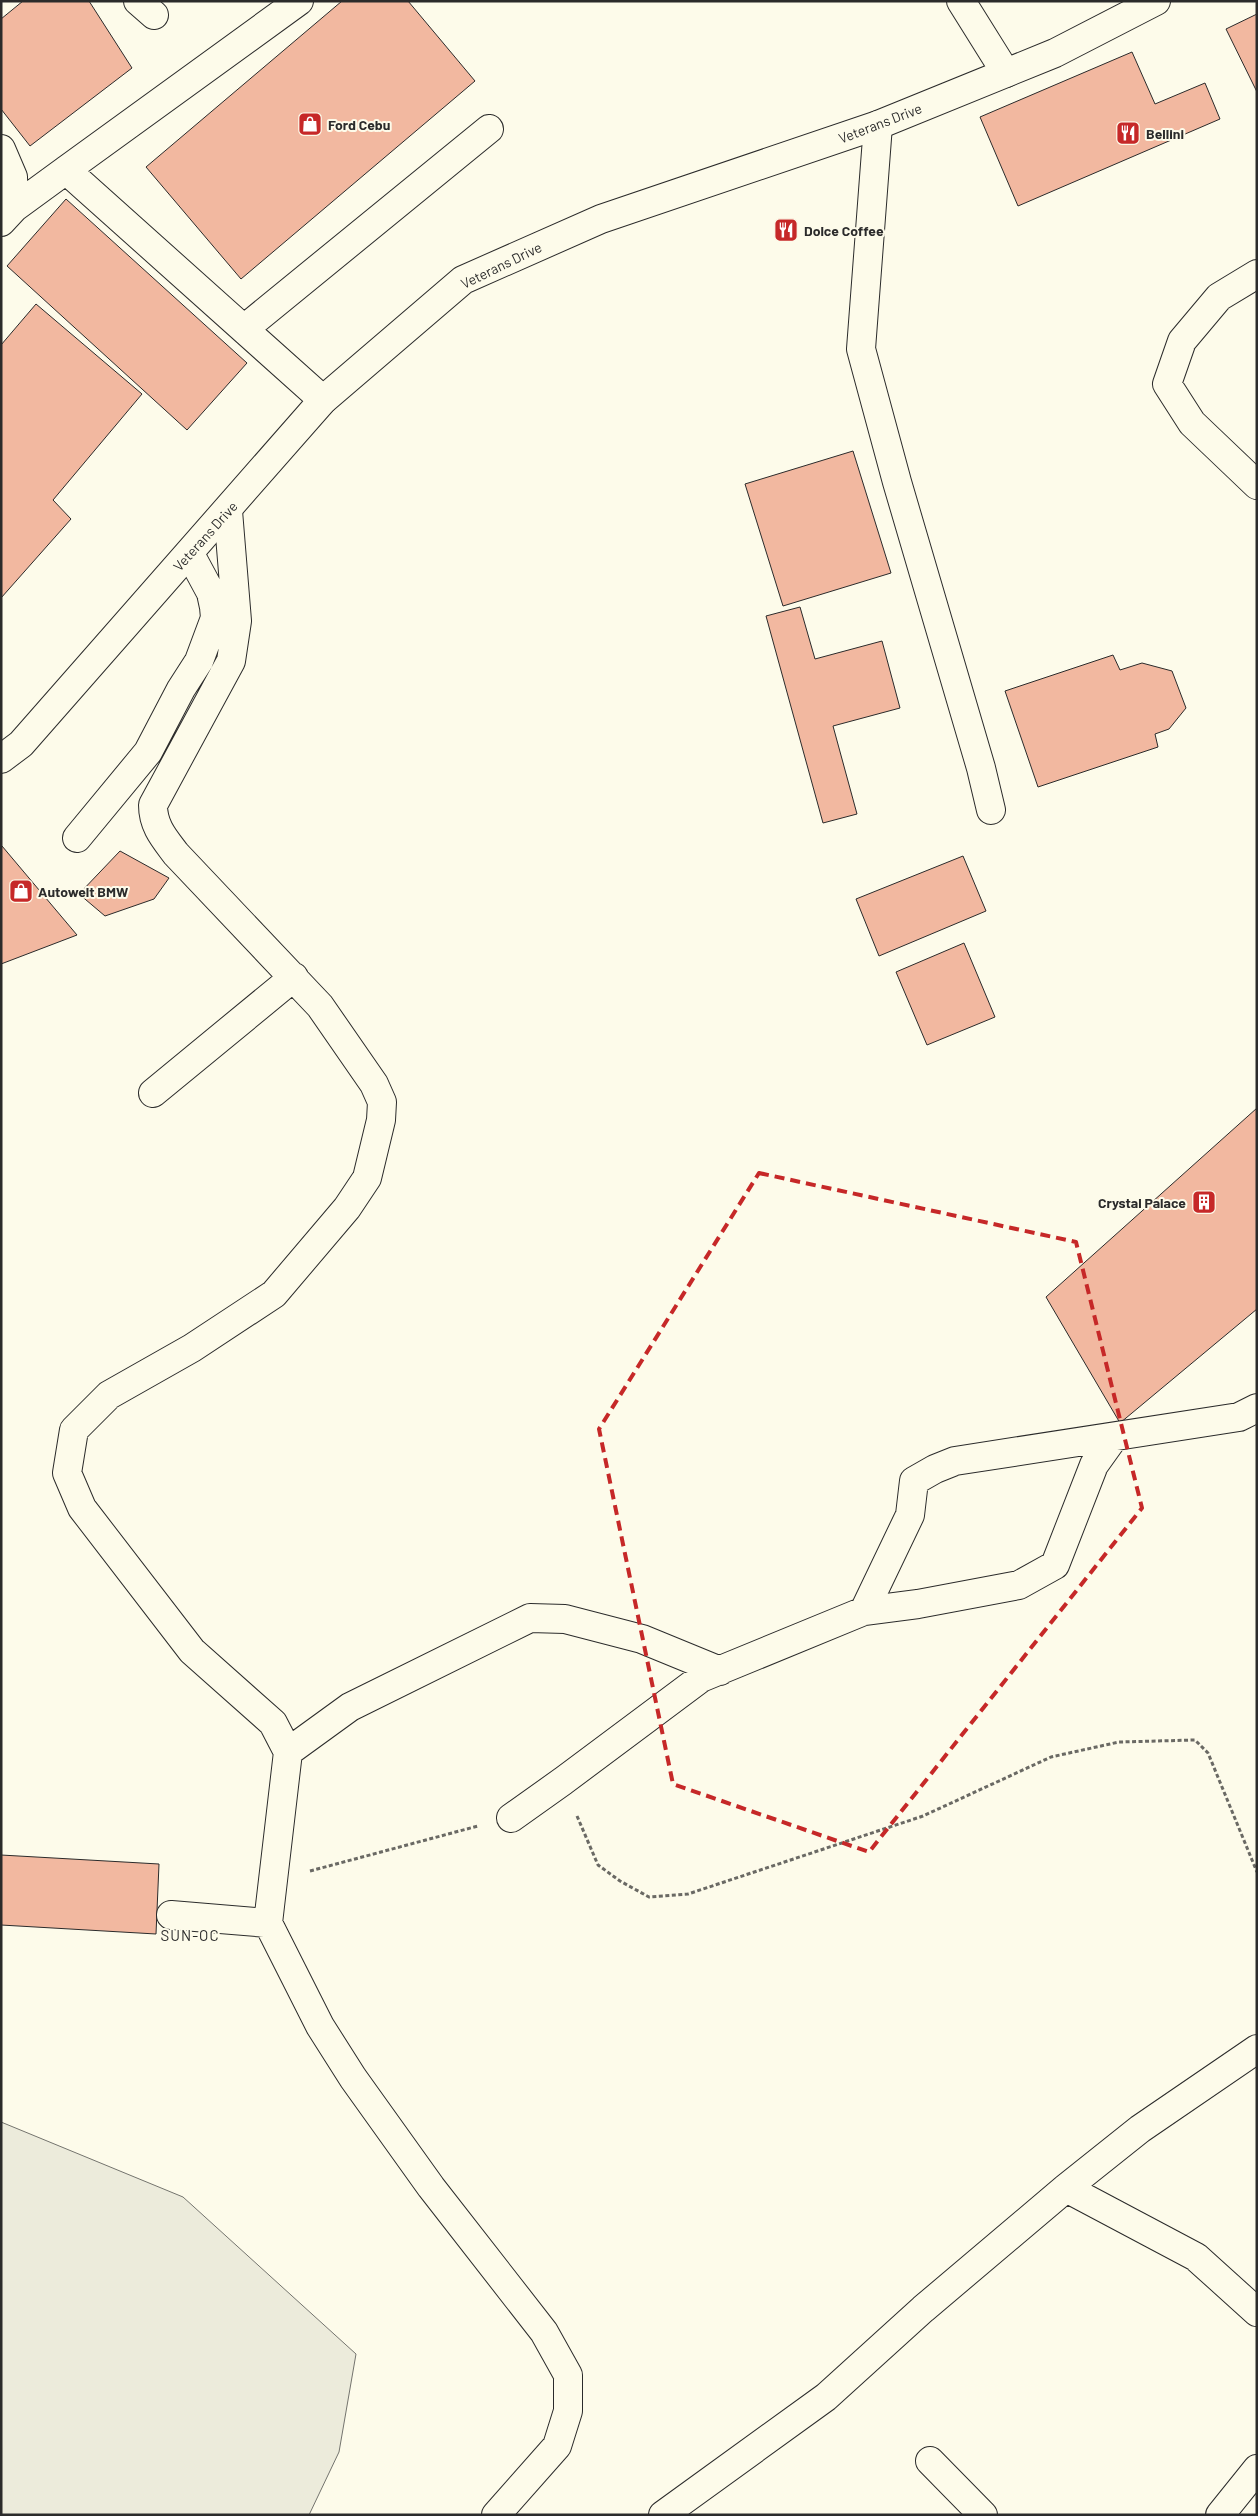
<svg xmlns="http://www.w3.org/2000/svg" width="1258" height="2516" font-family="Barlow,sans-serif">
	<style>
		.green { fill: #ecebdb; stroke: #74746e }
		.building { fill: #f2b8a0; stroke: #2b2b2b }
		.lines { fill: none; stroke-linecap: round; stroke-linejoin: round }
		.minor-casing { stroke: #2b2b2b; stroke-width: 30 }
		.major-casing { stroke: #2b2b2b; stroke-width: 30 }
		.path { stroke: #6a6964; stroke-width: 3; stroke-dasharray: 4 2.5; stroke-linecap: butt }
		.minor { stroke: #fdfbea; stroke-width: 28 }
		.major { stroke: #fdfbea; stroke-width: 28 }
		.marked { fill: none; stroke: #c62828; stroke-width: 4; stroke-dasharray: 10 6; stroke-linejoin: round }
		.labels { text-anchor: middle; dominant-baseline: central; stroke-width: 4; stroke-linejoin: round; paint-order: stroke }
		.street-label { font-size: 14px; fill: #2b2b2b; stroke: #fdfbea }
		.poi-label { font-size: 14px; font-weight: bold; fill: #2b2b2b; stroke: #fdfbea; text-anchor: start }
		.neighbourhood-label { font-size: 15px; letter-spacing: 1px; fill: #2b2b2b; stroke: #fdfbea }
	</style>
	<rect width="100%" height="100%" fill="#fdfbea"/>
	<path class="green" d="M1,2122L183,2197L356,2354L339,2452L309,2515H1Z"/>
	<path class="building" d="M23,1H89L132,68L30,146L1,109V19Z
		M342,1H408L475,81L241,279L146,167Z
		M1257,14V92L1226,29Z
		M1132,52L1155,104L1205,83L1220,119L1018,206L980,117Z
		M66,199L247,363L187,430L7,266Z
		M36,304L142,394L53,500L71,519L1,598V345Z
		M853,451L891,573L783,606L745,484Z
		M800,607L815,659L882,641L900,708L833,726L857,814L823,823L766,616Z
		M1113,655L1120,670L1142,663L1172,671L1186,708L1169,729L1155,734L1158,747L1038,787L1005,691Z
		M2,846L77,935L1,964V847Z
		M120,851L169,878L154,899L105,916L79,894Z
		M963,856L986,911L879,956L856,899Z
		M964,943L995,1017L927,1045L896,972Z
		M1257,1108V1309L1120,1423L1046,1297Z
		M1,1855L159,1864L156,1934L1,1925Z"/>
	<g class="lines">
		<g class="minor-casing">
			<path id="minor" d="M138,1L154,15
				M961,1L1006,73
				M878,125L861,349L897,482L981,768L991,810
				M1,149L13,177L14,208
				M66,170L323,400
				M1,222L14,208L66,170L299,1
				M1257,274L1219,297L1182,341L1167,384L1192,423L1257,485
				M244,329L489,129
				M228,511L237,621L231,661L153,805C153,826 164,838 176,854L320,1006L374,1084L382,1102L381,1120L367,1178L347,1208L274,1294L192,1348L109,1395L74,1430L67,1473L82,1508L192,1651L273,1723L288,1752L268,1923L320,2026L353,2078L431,2187L544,2332L568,2375V2411L557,2446L496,2515
				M77,838L148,752L181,689L199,661L215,618L214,607L211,593L190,554
				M153,1093L294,977
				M864,1611L910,1515L914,1481L935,1469L955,1461L1239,1417L1257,1408
				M288,1752L350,1707L530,1618L565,1619L642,1639L720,1671
				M511,1818L563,1781L701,1678L864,1611L918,1604L1019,1585L1055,1565L1094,1465L1114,1437
				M171,1915L268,1923
				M1066,2188L1196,2257L1257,2312
				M930,2461L983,2515
				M663,2515L826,2397L923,2309L1066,2188L1140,2129L1257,2049
				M1220,2515L1257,2469"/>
		</g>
		<g class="major-casing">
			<path id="major" d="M1,759L21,744L323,400L463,280L601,219L878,125L1055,53L1156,1"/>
		</g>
		<path class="path" d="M577,1816L598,1865L620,1881L649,1897L688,1894L923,1816L1051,1757L1119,1742L1195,1740L1208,1753L1257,1872
			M310,1871L478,1826"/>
		<use href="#minor" class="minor"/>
		<use href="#major" class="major"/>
	</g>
	<path class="marked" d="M759,1173L1076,1242L1142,1508L869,1852L673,1784L599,1429Z"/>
	<defs>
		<g id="shop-square" transform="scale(1.25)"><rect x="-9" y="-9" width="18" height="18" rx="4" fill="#c62828" stroke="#fdfbea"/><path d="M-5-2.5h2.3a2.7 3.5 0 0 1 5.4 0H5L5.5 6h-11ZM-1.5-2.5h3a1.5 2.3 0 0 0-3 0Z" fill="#fff"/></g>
		<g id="restaurant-square" transform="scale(1.25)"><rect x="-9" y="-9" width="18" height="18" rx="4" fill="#c62828" stroke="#fdfbea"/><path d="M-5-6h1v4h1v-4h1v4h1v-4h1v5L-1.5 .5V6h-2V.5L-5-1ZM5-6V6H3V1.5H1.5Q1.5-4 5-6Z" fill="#fff"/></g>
		<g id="building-square" transform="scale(1.25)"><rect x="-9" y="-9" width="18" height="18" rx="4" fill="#c62828" stroke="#fdfbea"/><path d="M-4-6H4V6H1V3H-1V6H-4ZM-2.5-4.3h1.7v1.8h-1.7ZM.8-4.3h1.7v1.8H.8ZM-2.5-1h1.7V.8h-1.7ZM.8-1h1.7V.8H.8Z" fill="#fff"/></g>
	</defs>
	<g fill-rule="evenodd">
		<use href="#shop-square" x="310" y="124"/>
		<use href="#restaurant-square" x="1128" y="133"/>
		<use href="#restaurant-square" x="786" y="230"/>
		<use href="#shop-square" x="21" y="891"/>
		<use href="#building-square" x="1204" y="1202"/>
	</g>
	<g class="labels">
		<g class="street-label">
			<text transform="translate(880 123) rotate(-21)">Veterans Drive</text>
			<text transform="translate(501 265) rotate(-26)">Veterans Drive</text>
			<text transform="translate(205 536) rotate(-48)">Veterans Drive</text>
		</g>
		<g class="poi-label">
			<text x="328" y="124">Ford Cebu</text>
			<text x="1146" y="133">Bellini</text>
			<text x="804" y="230">Dolce Coffee</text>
			<text x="38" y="891">Autowelt BMW</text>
			<text x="1186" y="1202" text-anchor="end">Crystal Palace</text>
		</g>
		<g class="neighbourhood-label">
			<text x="190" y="1935">SUN-OC</text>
		</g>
	</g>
	<rect width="1258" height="2516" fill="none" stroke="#2b2b2b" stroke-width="5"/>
</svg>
